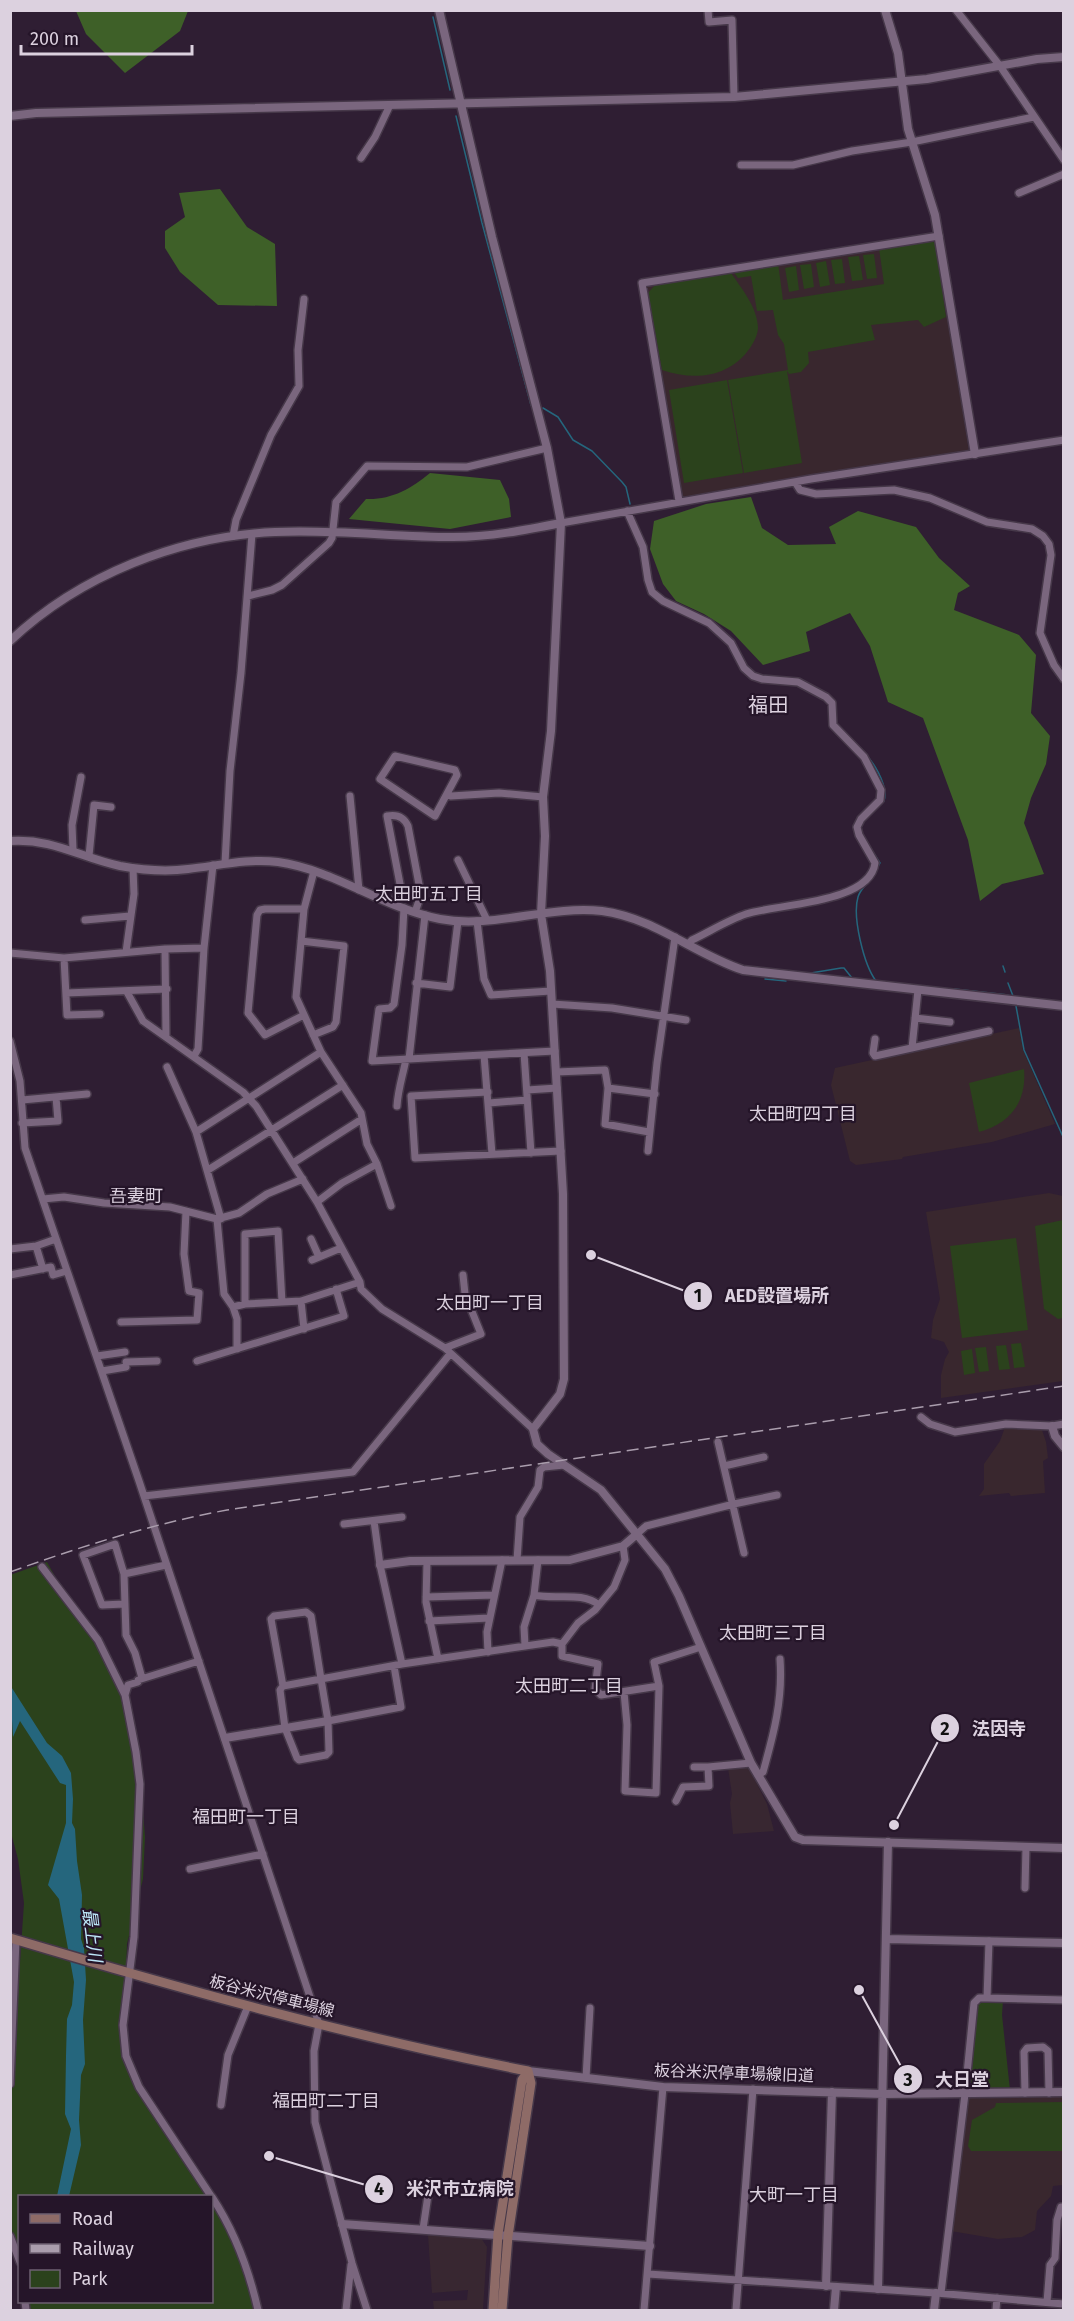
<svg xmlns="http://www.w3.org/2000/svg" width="1074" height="2321" font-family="'Fira Sans','Noto Sans JP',sans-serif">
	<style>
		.commercial { fill: #382731 }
		.education { fill: #39272e }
		.green { fill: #2b421c }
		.forest { fill: #3e6028 }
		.water { fill: #25667d }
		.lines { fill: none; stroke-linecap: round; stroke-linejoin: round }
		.stream { stroke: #25667d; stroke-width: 1.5 }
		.minor-casing { stroke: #463849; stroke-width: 10 }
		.tertiary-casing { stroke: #463849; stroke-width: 11 }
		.secondary-casing { stroke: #463849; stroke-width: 12 }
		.minor { stroke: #7a667e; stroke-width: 7 }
		.tertiary { stroke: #7a667e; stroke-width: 8 }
		.secondary { stroke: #8e6b67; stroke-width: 9 }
		.rail { stroke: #aa9dad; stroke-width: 1.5; stroke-dasharray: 12 6; stroke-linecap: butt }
		.labels { text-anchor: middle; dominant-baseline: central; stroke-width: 4.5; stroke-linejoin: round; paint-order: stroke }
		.street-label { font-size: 16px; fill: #dcd1df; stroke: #251529 }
		.neighbourhood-label { font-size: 18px; fill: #dcd1df; stroke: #251529 }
		.water-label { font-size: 18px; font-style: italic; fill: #bde6f8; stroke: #251529 }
		.quarter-label { font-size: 20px; fill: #dcd1df; stroke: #251529 }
		.leader { fill: none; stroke: #dcd1df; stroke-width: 2 }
		.callout-dot { fill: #dcd1df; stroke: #251529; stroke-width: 2 }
		.mark-label { font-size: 18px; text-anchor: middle; font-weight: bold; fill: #111 }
		.callout-label { font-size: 18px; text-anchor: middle; font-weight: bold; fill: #dcd1df; stroke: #251529; stroke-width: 4.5; stroke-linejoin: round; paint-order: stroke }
	</style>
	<rect width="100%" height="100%" fill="#2f1e33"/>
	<path class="commercial" d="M748,1766L767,1804L774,1831L733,1834L730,1803L732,1794L728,1768Z
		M428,2235L481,2238L487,2247L483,2310H434L433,2301L467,2300L468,2290L432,2293Z"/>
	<path class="education" d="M936,238L969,452L681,497L644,285Z
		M1019,1028L1023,1050L1055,1124L992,1142L903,1157L902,1159L856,1165L850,1161L831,1085L835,1068Z
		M1049,1193L1063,1196V1381L941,1398V1375L945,1359L949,1352L944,1342L931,1338L933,1320L940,1299L926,1212Z
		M1027,1426L1042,1430L1046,1442L1048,1458L1043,1461L1045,1493L1011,1496L1009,1493L979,1496L984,1489V1464L1000,1441L1005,1427Z
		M1063,2096V2185L1053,2186L1051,2196L1037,2211L1035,2230L1022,2237L998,2239L951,2231L966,2097Z"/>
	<path class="green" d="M935,239L946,317L924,327L918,320L871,325L875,340L808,352L809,363L801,372L789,374L787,371L802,463L744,473L728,380L788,370L784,344L778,335L773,310L757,311L751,276L738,278L733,271L778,263L783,300L884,284L879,248Z
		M874,254L877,278L867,279L863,255Z
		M859,256L863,280L852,281L848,257Z
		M842,259L845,283L835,284L831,260Z
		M826,261L830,285L820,287L816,263Z
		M811,264L814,287L804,289L800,265Z
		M796,266L799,290L789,292L785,268Z
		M731,273C742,289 757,307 758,327C758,335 754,342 750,348C729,378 694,381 662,370L648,293L655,285Z
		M727,380L743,473L684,483L669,390Z
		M1024,1069C1027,1102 1010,1124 979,1132L969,1083Z
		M1063,1220V1318L1058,1319L1044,1309L1035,1226Z
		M1016,1238L1028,1330L962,1338L950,1246Z
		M1021,1343L1025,1367L1014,1368L1011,1344Z
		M1006,1345L1010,1369L999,1370L996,1346Z
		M986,1347L989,1371L979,1372L975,1348Z
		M972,1349L975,1373L964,1375L961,1351Z
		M47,1562L65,1594L100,1639L123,1681L139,1752L145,1837L143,1879L127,1944L123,2057L209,2196H20L19,2253L11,2230L10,2109L24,1903L18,1859L10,1829V1575Z
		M980,2000H1003L1002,2015L1010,2090L968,2091L977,2003Z
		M1063,2102V2151H971L968,2146L972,2120L995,2107L996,2103Z
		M212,2201L236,2246L257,2310H27V2302H212Z"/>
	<path class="forest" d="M76,11H188L180,31L125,73L86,34Z
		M220,189L247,227L275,244L277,306L218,305L180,272L165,248V231L185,217L179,193Z
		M430,473L500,480L509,499L511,517L450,529L349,519L366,499C391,500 411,489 430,473Z
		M751,497L762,528L788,545L836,544L829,527L858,511L916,527L939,558L970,586L958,593L954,610L1019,635L1036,655L1031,713L1050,736L1046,764L1031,798L1024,823L1044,874L1002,884L980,901L968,840L923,718L888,702L870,646L850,613L806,632L810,651L763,665L731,631L704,614L676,601L663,584L650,549L654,521L706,504Z"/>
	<path class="water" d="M10,1685L47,1743L62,1756L71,1773L73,1799L72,1823L75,1829L77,1861L82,1895L81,1939L84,1948L86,1980L83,2020L85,2064L81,2075L79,2120L81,2145L69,2196H57L71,2129L65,2114L66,2056L67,2019L72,2005L74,1982L59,1899L48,1885L66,1823V1785L60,1783L20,1721L13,1737Z"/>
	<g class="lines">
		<path class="stream" d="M433,17L450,90
			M456,116L482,223L531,405
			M543,408L558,417L573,440L592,451L622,482L626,487L630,504
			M646,548L649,564
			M684,608L707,618
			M776,677L798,679
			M860,748C872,759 889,785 884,801L873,812
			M867,843L880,863L872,877
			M869,881C865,886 860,890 858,897C852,917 864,965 876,981
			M1003,966L1005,972
			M811,973L841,968H844L852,978
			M765,979L786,981
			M1008,983L1013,996
			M954,989L1008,995
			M1016,1006L1024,1050L1064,1139"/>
		<g class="minor-casing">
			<path id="minor" d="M708,10L709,22L732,20L734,97
				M956,10L1000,66L1064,160
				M361,158L375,137L390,105
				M741,165H793L852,151L912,142L1034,117
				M1019,193L1064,174
				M795,482L800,490L816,494L894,490L930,498L987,522L1032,529L1043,536L1049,544L1051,555L1040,633L1054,665L1064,679
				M679,501L642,283L939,236
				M627,511L643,547L648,580L652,592L663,601L709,623L731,643L744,668L753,676L762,679L798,682L826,697L832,703L833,725L864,757L881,790L880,800L861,819L857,827L859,835L875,863C870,904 776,904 746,914C728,920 709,932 692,940L688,944
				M561,523L811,479L1064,440
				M233,536L236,520L271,435L299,386L298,350L304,299
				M248,596L272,590L282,585L329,543L332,538L336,502L367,466L467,467L547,448
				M395,756L455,770L457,775L435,816L380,779Z
				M447,794L451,796L499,793L543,797
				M350,796L359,890
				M73,850L72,825L81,777
				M89,856L94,805L111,807
				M458,860L487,920
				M225,863L230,771L241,673L252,534
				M314,871L304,909L296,997L321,1052L361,1113L367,1144L377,1164L391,1206
				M394,904L400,884L387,816C397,814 404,817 408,826L421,895L415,912
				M404,908L402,945L394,1004L390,1008L379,1009L372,1061L555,1051
				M304,909H265L260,910L257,915L248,1013L265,1035L304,1015
				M85,920L130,916
				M477,921L484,979L491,995L551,991
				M301,941L344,946L336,1022L333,1027L313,1035
				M165,949L166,1036
				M126,952L134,894L133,868
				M10,953L64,958L165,949L204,948
				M64,958L67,1015L100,1014
				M416,983L450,987L458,921
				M127,992L143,1021L243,1092L256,1106L317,1202L360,1282L361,1289L382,1309L445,1348L533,1429
				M66,993L167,989
				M552,1004L612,1008L686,1020
				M915,1018L950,1022
				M875,1039L873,1053L875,1056L989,1031
				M10,1041L20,1081L25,1148L139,1481L319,2024L314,2051L315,2122L352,2263L367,2310
				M912,1048L918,990
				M524,1053L531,1153
				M484,1055L492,1154
				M194,1056L198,1049L204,948L213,865
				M409,1059L425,915
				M167,1067L196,1132L221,1219
				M556,1072L605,1070L608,1088
				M527,1090L557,1088
				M488,1092L411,1096L415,1158L561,1151
				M22,1100L87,1094
				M489,1103L527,1100
				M397,1106C398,1089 403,1075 406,1059
				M22,1123L58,1121L56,1097
				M196,1132L321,1052
				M649,1132L605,1124L608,1088L655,1094
				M648,1151L657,1063L675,937
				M293,1163L362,1119
				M208,1170L343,1085
				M43,1199L64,1197L104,1203L170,1207L217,1219L239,1213L267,1194L303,1179
				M317,1202L342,1183L377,1164
				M217,1219L224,1294L233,1307L245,1304L301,1301L360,1282
				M311,1239L319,1257
				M36,1246L43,1269
				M10,1249L36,1246L56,1239
				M312,1260L341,1248
				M10,1275L51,1267L53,1275L67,1271
				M301,1301L304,1329
				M245,1304V1234L278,1231L282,1302
				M233,1307L237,1319V1349
				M121,1322L197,1320L199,1293L189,1291L184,1254L186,1211
				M445,1348L481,1334L465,1294L463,1275
				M97,1356L125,1352
				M197,1361L344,1316L336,1289
				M126,1362L157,1361
				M102,1371L126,1367
				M921,1417L930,1424L955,1432L1006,1424L1052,1426L1064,1424
				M718,1442L744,1553
				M724,1466L764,1457
				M144,1496L353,1472L450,1354
				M374,1521L380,1565L402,1664
				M344,1524L402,1517
				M637,1534L646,1526L734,1504L777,1495
				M517,1560L520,1517L538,1487L540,1470L544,1467L564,1465
				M427,1561L426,1602L438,1659
				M42,1567L98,1640L125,1695L136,1752L140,1784L134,1937L123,2025L126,2056L139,2087L211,2196
				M124,1574L126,1635L135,1653L142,1678
				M534,1595C555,1600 582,1591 599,1605
				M426,1597L494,1595
				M124,1604L102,1605L83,1555L115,1544L124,1574L166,1565
				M429,1621L489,1618
				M562,1644V1656L598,1664L595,1689L601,1695L659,1686L654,1662L701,1647
				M525,1646L524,1627L534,1595L538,1560
				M488,1652L487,1632L502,1560
				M283,1686L321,1679L311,1616L306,1612L274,1616L271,1619L283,1686L280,1690L285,1728L297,1758L299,1760L326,1755L329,1752L328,1721L321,1679L402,1664L553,1642L562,1644L578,1623L595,1610L614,1587L625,1560L623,1546
				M624,1692L627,1725L625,1791L656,1793L659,1686
				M125,1695L128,1685L138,1682V1680L199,1661
				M328,1721L401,1707L394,1666
				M694,1767H708
				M758,1775L763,1772C774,1733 783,1699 780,1659
				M676,1801L683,1787L709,1786L708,1767L751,1763
				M190,1869L263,1854
				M1025,1888L1026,1847
				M987,1998L989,1941
				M586,2078L590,2008
				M10,2084L16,1940
				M1025,2093L1024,2052L1027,2048L1043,2047L1048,2051L1049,2093
				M221,2105L228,2055L248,2006
				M212,2197C235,2232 249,2270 258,2310
				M423,2229L430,2182
				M10,2236L20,2262
				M648,2274L936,2293L1064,2304
				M941,2293L965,2094L974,2003L979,1998H987L1064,2000
				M25,2302L26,2310
				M1047,2302L1050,2265L1055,2258L1057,2220L1061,2207H1064
				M346,2310L351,2265
				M644,2310L663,2087
				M736,2310L753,2089
				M996,2310L997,2298"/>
		</g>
		<g class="tertiary-casing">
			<path id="tertiary" d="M439,10L492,237L547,448L561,523L551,731L543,797L545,836L541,914L550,971L563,1194L564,1379L560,1394L533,1429L537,1444L548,1454L601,1490L665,1569L679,1596L751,1763L795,1837L803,1840L1064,1848
				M885,10L898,53L908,129L935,215L975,454
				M10,116L36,113L734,97L927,79L1037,59L1064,57
				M10,641C80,575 179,536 275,532C334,529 394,537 453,537C490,537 526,530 561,523
				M10,841C53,838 81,858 120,866C142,870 166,872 188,869C217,866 248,858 278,862C335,870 383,908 440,919C493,929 548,905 602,911C655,918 694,954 743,970L1064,1006
				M1052,1426L1055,1436L1064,1447
				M380,1565L410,1561L570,1560L623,1546L637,1534
				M225,1738L328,1721
				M887,1939L1064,1943
				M528,2071L663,2087L883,2094L1064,2092
				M342,2224L650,2246
				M826,2286L832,2092
				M878,2289L888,1842
				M834,2310L836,2287
				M934,2310L936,2293"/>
		</g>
		<g class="secondary-casing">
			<path id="secondary" d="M10,1938C181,1989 353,2037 528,2071
				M493,2310L498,2234L522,2080L528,2071
				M502,2310L508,2236L531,2083L528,2071"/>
		</g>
		<use href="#minor" class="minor"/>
		<use href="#tertiary" class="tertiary"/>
		<use href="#secondary" class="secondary"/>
		<path class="rail" d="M10,1572C82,1546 152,1524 227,1510L1064,1386"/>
	</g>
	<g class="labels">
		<g class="street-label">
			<text transform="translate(272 1996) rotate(14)">板谷米沢停車場線</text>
			<text transform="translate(734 2073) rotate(2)">板谷米沢停車場線旧道</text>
		</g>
		<g class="neighbourhood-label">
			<text x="429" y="894">太田町五丁目</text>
			<text x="803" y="1114">太田町四丁目</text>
			<text x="136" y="1196">吾妻町</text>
			<text x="490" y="1303">太田町一丁目</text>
			<text x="773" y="1633">太田町三丁目</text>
			<text x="569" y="1686">太田町二丁目</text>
			<text x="246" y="1817">福田町一丁目</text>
			<text x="326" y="2101">福田町二丁目</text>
			<text x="794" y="2195">大町一丁目</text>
		</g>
		<g class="water-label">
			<text transform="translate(92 1935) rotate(83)">最上川</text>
		</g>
		<g class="quarter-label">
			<text x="768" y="705">福田</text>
		</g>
	</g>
	<path class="leader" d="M591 1255L698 1296M894 1825L945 1728M859 1990L908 2079M269 2156L379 2189"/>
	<g class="callout-dot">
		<circle cx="591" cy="1255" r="6"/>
		<circle cx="894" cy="1825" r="6"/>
		<circle cx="859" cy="1990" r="6"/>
		<circle cx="269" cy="2156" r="6"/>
		<circle cx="698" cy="1296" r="15"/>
		<circle cx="945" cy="1728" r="15"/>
		<circle cx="908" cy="2079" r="15"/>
		<circle cx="379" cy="2189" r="15"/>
	</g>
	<g class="mark-label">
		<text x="698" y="1302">1</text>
		<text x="945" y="1735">2</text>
		<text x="908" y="2086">3</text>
		<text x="379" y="2195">4</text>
	</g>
	<g class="callout-label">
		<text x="777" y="1302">AED設置場所</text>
		<text x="999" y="1735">法因寺</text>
		<text x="962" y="2086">大日堂</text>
		<text x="460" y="2195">米沢市立病院</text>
	</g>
	<rect width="1074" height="2321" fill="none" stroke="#dcd1df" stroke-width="24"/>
	<rect x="18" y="2195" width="195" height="108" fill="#251529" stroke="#6e6072" stroke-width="1.5"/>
	<rect x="30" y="2214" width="30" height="9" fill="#8e6b67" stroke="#6e6072" stroke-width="1.5"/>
	<text x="72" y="2225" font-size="18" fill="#dcd1df">Road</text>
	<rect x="30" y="2244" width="30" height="9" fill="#aa9dad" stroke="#6e6072" stroke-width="1.5"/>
	<text x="72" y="2255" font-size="18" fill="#dcd1df">Railway</text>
	<rect x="30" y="2270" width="30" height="18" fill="#2b421c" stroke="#6e6072" stroke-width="1.5"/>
	<text x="72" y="2285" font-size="18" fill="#dcd1df">Park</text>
	<path d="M21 45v9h171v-9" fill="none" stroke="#dcd1df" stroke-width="3"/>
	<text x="30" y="45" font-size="18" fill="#dcd1df" stroke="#251529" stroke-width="4.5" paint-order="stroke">200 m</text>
</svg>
